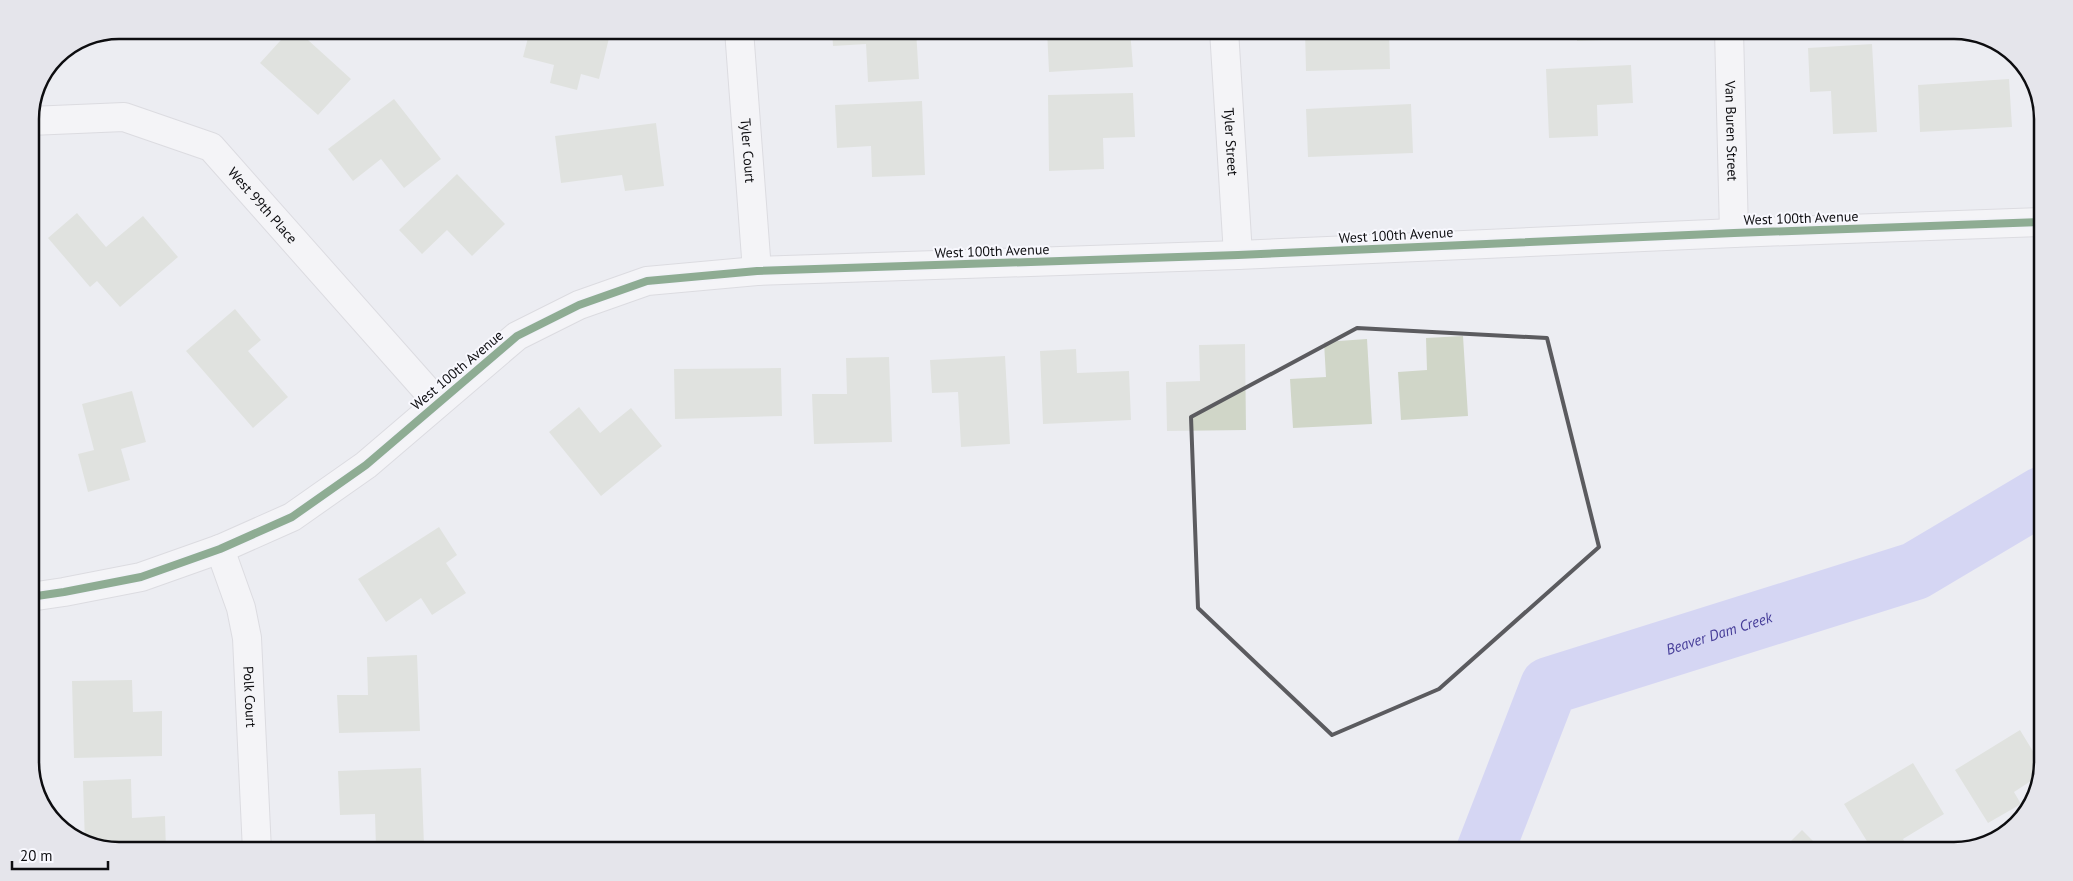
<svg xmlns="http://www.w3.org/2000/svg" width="2073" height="881" font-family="'PT Sans',sans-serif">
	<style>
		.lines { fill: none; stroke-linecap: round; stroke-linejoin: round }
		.river { stroke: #b9bbf4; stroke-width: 58 }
		.building { fill: #d0d6c8 }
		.minor-casing { stroke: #c7c7cb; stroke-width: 30 }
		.minor { stroke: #fcfcfd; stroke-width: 28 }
		.cycleway-casing { stroke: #f8f8fe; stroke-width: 11 }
		.cycleway { stroke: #1b5e20; stroke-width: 8 }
		.marked { fill: none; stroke: #5b5b5f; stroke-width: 4; stroke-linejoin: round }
		.labels { text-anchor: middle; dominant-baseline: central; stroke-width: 4; stroke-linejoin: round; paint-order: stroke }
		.street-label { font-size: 14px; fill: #0d0d10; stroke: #f8f8fe }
		.water-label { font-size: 15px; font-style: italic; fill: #453c98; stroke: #f8f8fe }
		.rim { fill: none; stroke: #0d0d10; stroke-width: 2.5 }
	</style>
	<rect width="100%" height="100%" fill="#ecedf2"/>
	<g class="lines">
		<path class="river" id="s1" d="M1485,851L1549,686L1915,571L2043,495"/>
	</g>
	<path class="building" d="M290,30H297L351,79L318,115L260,63Z
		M530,30H611L599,79L581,74L577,90L550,83L554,65L523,57Z
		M832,30H916L919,79L868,82L866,44L833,46Z
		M1047,30H1130L1133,67L1049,72Z
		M1305,30H1389L1390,69L1306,71Z
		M1576,30H1631L1632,39L1577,41Z
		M1872,44L1877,132L1833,134L1831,91L1810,92L1808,48Z
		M1631,65L1633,103L1597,105L1598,136L1549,138L1546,69Z
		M2009,79L2012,127L1920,132L1918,85Z
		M2034,91L2043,114V116H2036Z
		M1133,93L1135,137L1103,138L1104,169L1049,171L1048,95Z
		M394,99L441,159L404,188L381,159L353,181L328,149Z
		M922,101L925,175L872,177L871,146L837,148L835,105Z
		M1411,104L1413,153L1308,157L1306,109Z
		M656,123L664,186L625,191L622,175L561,183L555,136Z
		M457,174L505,224L472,256L447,230L422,254L399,230Z
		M77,213L106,247L143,216L178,257L120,307L97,281L90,287L48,238Z
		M235,309L261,340L248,351L288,397L253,428L186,351Z
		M1463,336L1468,416L1401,420L1398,372L1427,370L1426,338Z
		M1367,339L1372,424L1293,428L1290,379L1326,377L1324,342Z
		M1245,344L1246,430L1167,431L1166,382L1200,381L1199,345Z
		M1076,349L1077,373L1129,371L1131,420L1043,424L1040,351Z
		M1005,356L1010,444L961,447L958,392L932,393L930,360Z
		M889,357L892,442L814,444L812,394H847L846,358Z
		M781,368L782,416L675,419L674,369Z
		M132,391L146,442L121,449L130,480L88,492L78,454L94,450L82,404Z
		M579,407L600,433L631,408L662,446L601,496L549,432Z
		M439,527L457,555L446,563L466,593L432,615L421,598L386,622L358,579Z
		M417,655L420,731L339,733L337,695H368L367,657Z
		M132,680L133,712L162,711V756L74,758L72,681Z
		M2020,730L2042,766L2040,775L2014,792L2021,804L1988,823L1955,770Z
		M1913,763L1944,814L1903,839L1910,851H1873L1844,804Z
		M421,768L424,845L376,847L375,814L340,815L338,771Z
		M131,779L132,818L165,816L166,851H119L85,844L83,781Z
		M1802,830L1823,851H1781Z"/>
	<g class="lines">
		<g class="minor-casing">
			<g id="minor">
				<path id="s2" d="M739,30L757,271"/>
				<path id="s3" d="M1224,30L1238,255"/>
				<path id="s4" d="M1729,30L1734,233"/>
				<path id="s5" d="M30,121L124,117L211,147L438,403"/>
				<path id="s6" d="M220,549L241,608L247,638L257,851"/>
				<path d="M30,597L64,592L141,577L220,549L292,517L366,465L517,336L579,305L647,281L757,271L1238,255L1734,233L2043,222"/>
			</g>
		</g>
		<use href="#minor" class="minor"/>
		<g class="cycleway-casing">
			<path id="cycleway" d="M30,597L64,592L141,577L220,549L292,517L366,465L517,336L579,305L647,281L757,271L1238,255L1734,233L2043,222"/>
		</g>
		<use href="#cycleway" class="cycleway"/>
	</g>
	<path d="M0 0H2073V881H0ZM1357,328L1547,338L1599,547L1439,689L1332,735L1198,608L1191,417Z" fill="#ecedf2" fill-opacity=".55" fill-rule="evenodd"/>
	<path class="marked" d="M1357,328L1547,338L1599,547L1439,689L1332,735L1198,608L1191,417Z"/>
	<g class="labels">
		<g class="street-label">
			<text stroke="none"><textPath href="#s4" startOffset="101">Van Buren Street</textPath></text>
			<text stroke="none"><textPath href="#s3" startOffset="112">Tyler Street</textPath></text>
			<text stroke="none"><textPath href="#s2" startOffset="121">Tyler Court</textPath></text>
			<text stroke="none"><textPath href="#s5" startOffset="264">West 99th Place</textPath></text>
			<text transform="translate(1801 218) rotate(-2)">West 100th Avenue</text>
			<text transform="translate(1396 235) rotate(-3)">West 100th Avenue</text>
			<text transform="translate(992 251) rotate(-2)">West 100th Avenue</text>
			<text transform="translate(457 370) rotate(-40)">West 100th Avenue</text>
			<text stroke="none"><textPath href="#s6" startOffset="152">Polk Court</textPath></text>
		</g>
		<g class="water-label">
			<text stroke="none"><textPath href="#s1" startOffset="355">Beaver Dam Creek</textPath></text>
		</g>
	</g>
	<path d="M0 0H2073V881H0ZM119 39H1954A80 80 0 0 1 2034 119V762A80 80 0 0 1 1954 842H119A80 80 0 0 1 39 762V119A80 80 0 0 1 119 39Z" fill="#e5e5eb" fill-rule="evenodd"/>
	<path class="rim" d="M119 39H1954A80 80 0 0 1 2034 119V762A80 80 0 0 1 1954 842H119A80 80 0 0 1 39 762V119A80 80 0 0 1 119 39Z"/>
	<path d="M12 861v8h96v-8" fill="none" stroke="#0d0d10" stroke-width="2.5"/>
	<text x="20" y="861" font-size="15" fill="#0d0d10" stroke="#f8f8fe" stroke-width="4" paint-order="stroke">20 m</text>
</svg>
